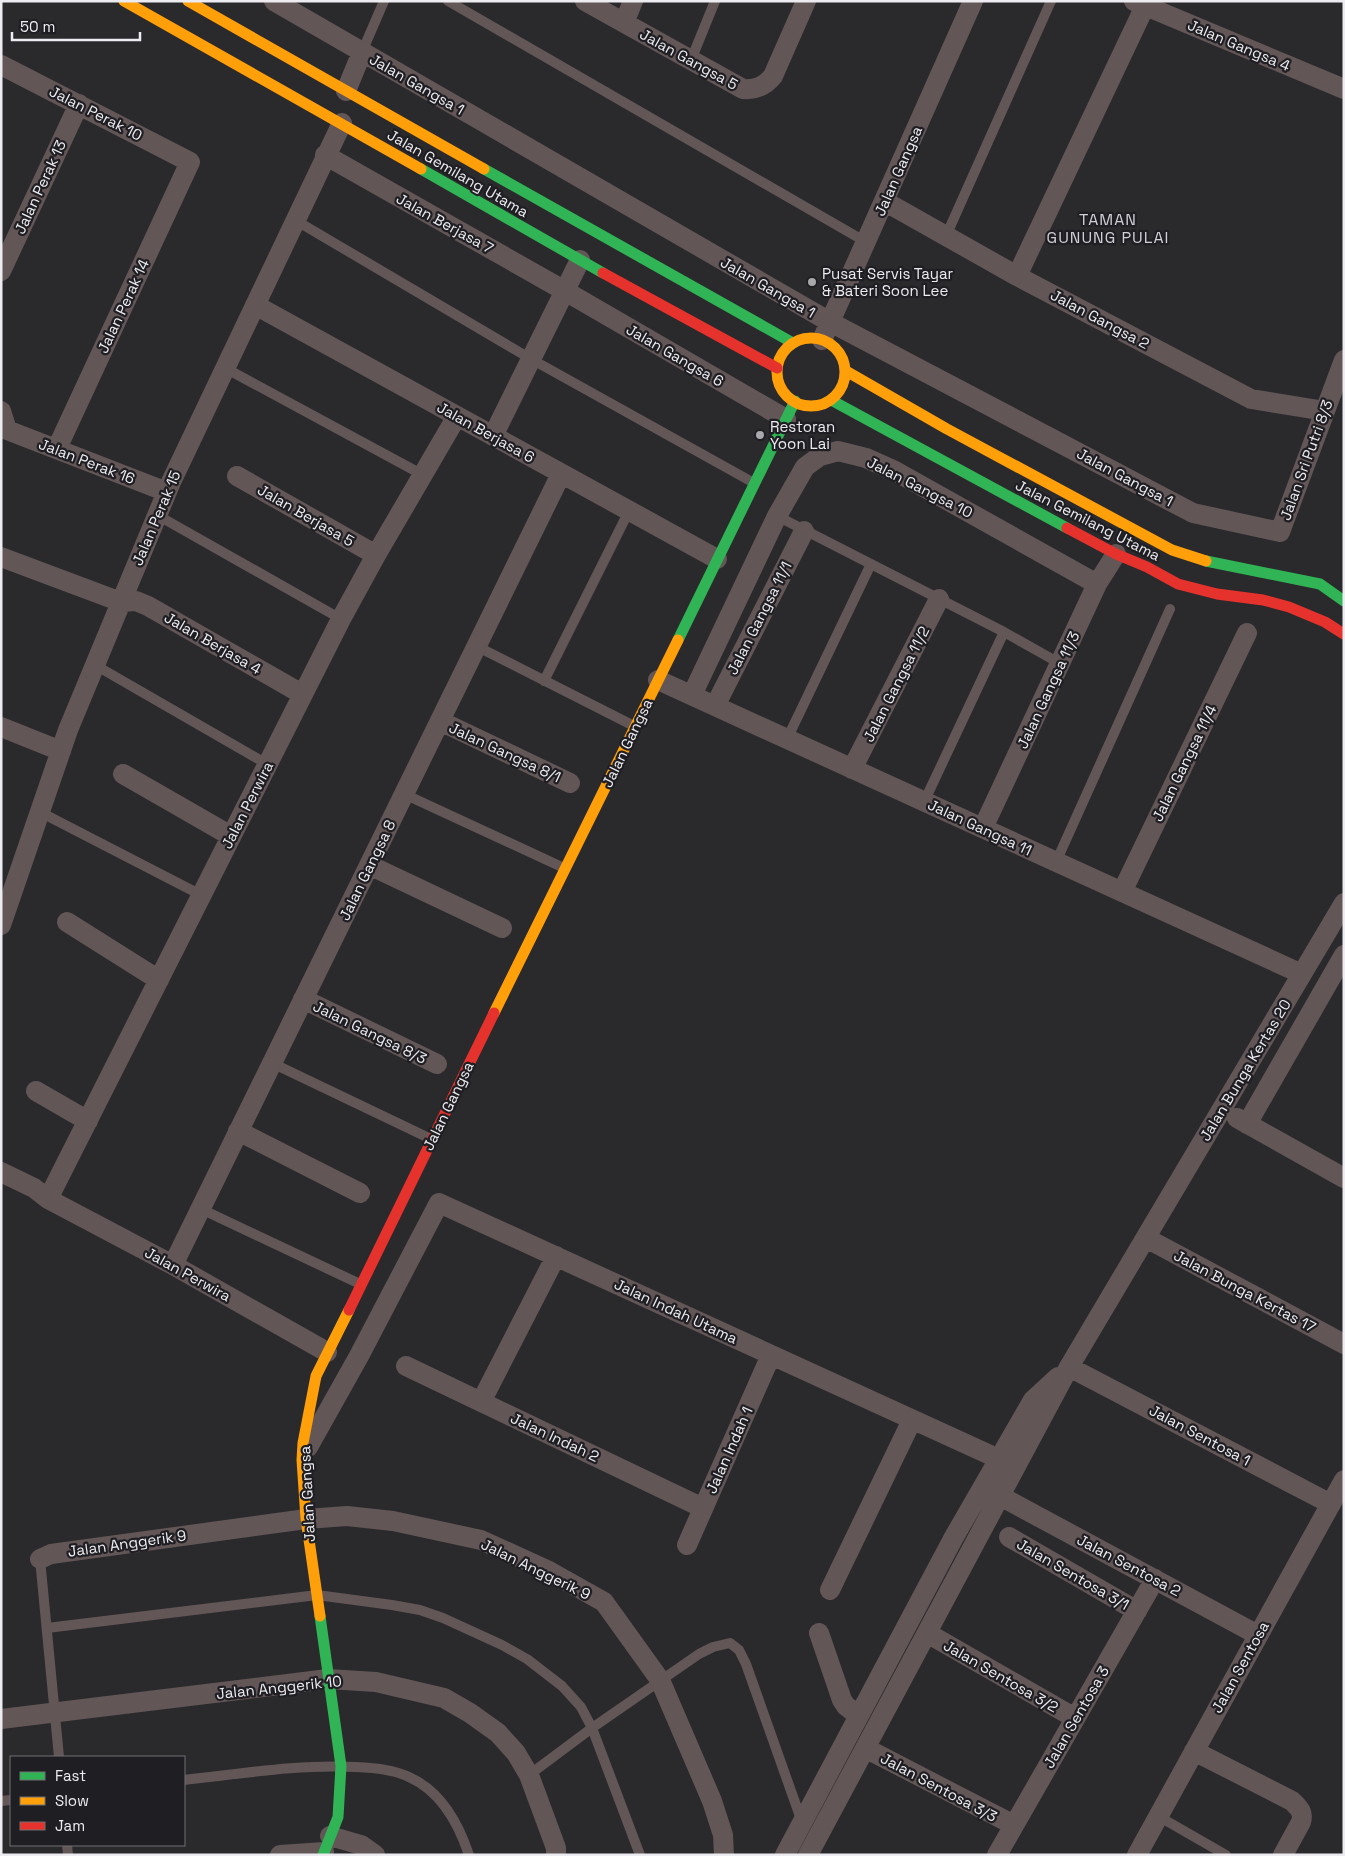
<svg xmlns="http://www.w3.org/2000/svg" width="1345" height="1856" font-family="'Space Grotesk',sans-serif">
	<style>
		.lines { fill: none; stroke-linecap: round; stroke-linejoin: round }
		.lane { stroke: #625656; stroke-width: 10 }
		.street { stroke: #625656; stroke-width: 20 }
		.fast { stroke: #30b455; stroke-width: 11 }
		.slow { stroke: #ff9f0a; stroke-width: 11 }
		.jam { stroke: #e5322d; stroke-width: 11 }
		.poi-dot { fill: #a9a8ab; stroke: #1f1e23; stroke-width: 2 }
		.labels { text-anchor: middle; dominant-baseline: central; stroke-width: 4.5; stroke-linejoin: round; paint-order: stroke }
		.street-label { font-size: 15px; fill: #edecf0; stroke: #1f1e23 }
		.poi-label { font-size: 15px; fill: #edecf0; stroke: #1f1e23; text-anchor: start }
		.neighbourhood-label { font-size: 16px; letter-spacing: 1px; fill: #d1cfd6; stroke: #1f1e23 }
	</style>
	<rect width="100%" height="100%" fill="#2a292c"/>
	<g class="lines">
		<path class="lane" d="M448,1L866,242
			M362,52L384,1
			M691,60L715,1
			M295,220L531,359L754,483
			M946,236L1051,1
			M225,368L423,475
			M157,515L341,619
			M777,516L1004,632L1061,664
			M476,646L634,726
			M95,665L267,764
			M544,681L629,511
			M787,739L871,564
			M404,794L564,868
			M924,802L1004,632
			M40,812L201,895
			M1056,862L1170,609
			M272,1063L431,1139
			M201,1209L360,1284
			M40,1559L59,1757
			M47,1628L317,1595L392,1605L420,1610L443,1618L502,1645L527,1659L562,1686L581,1707L592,1728L640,1855
			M529,1775L592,1728L699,1654L713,1647L730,1643L739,1650L746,1664L802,1822
			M184,1780C241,1774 298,1764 355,1767C373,1768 394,1769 411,1778C441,1792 459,1825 469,1855
			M1,1801L11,1800
			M1158,1816L1226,1855
			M67,1845L68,1855"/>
		<path class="street" d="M274,1L830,322L1193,513L1280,532L1344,360
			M585,1L743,89C756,90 765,86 773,76L806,1
			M1134,1L1344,89
			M624,23L633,1
			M1,65L190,162L59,444L58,450
			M346,91L362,52
			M325,155L565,291L786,419
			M884,201L1017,276L1251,399L1325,411
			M1,271L79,104
			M1017,276L1145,6
			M255,305L717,559
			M822,340L973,1
			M1,411L7,430L167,492
			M493,436L580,260
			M237,476L376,555
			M1,557L121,602L136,601L148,606L302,694
			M658,680L1302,974
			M692,695L777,516L805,467L820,456L838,451L866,458L895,471L1097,584
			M715,706L804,531
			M440,721L570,783
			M1,727L61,751
			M852,769L939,599
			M123,774L231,836
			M983,828L1097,584L1116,554
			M369,865L502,928
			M1122,892L1247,633
			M67,922L159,980
			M1,925L68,730L171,482L342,123
			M303,999L437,1064
			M36,1091L88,1121
			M1237,1118L1344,1178
			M1247,1124L1344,955
			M238,1131L360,1193
			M1,1172L34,1188L48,1199L173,1265L327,1352
			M48,1199L341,619L376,555L457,416
			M1146,1238L1344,1344
			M173,1265L561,474
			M406,1366L703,1508
			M1069,1367L1331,1504
			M481,1402L556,1256
			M308,1447L359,1356L439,1203L999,1459
			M1000,1496L1258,1635
			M1009,1537L1137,1611
			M687,1545L771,1355
			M40,1559L51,1554L306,1519L347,1516L393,1521L481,1540L547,1570L604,1602L660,1680L712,1801L723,1835L724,1855
			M830,1590L912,1420
			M819,1633L842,1700L846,1706L859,1716
			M927,1633L1075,1718
			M1,1719L328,1679L376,1682L444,1698L470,1713L498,1733L516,1753L529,1775L556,1848V1855
			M865,1748L1014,1825
			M1194,1751L1292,1801C1299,1808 1304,1812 1301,1822L1283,1855
			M330,1836L361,1845L375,1855
			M280,1855L324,1852
			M785,1855L954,1537L1033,1400L1058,1377
			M808,1855L1069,1367L1344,903
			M997,1855L1155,1579
			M1137,1855L1344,1480"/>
		<path class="fast" d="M421,169L603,273
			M484,169L793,343
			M831,400L1067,528
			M1206,561L1320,584L1344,601
			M678,640L795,401
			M320,1616L341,1766L338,1817L323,1855"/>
		<path class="slow" d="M124,1L421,169
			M188,1L484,169
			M777 372a34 34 0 1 1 68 0a34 34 0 1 1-68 0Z
			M846,371L947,429L1172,550L1206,561
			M494,1013L678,640
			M320,1616L306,1519L302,1460L303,1443L316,1376L349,1310"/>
		<path class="jam" d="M603,273L777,368
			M1067,528L1116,554L1147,567L1178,584L1217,594L1263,600L1289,607L1325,622L1344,634
			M349,1310L494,1013"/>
	</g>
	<g class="poi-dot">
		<circle cx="812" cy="282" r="5"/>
		<circle cx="760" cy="435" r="5"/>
	</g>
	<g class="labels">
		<g class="street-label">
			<text transform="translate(1239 45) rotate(23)">Jalan Gangsa 4</text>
			<text transform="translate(689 59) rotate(29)">Jalan Gangsa 5</text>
			<text transform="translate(417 84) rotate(30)">Jalan Gangsa 1</text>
			<text transform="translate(96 113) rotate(27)">Jalan Perak 10</text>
			<text transform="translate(898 171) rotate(-66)">Jalan Gangsa</text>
			<text transform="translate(458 173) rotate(30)">Jalan Gemilang Utama</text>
			<text transform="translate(40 187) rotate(-65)">Jalan Perak 13</text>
			<text transform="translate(445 223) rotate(29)">Jalan Berjasa 7</text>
			<text transform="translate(768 287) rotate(30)">Jalan Gangsa 1</text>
			<text transform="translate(123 306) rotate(-65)">Jalan Perak 14</text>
			<text transform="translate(1100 319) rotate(28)">Jalan Gangsa 2</text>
			<text transform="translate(675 355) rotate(30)">Jalan Gangsa 6</text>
			<text transform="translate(486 432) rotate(29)">Jalan Berjasa 6</text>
			<text transform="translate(1306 460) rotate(-70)">Jalan Sri Putri 8/3</text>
			<text transform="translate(87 461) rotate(21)">Jalan Perak 16</text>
			<text transform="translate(1125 477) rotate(28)">Jalan Gangsa 1</text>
			<text transform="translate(920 487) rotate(27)">Jalan Gangsa 10</text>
			<text transform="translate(306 515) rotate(30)">Jalan Berjasa 5</text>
			<text transform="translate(156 518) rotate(-67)">Jalan Perak 15</text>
			<text transform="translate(1088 520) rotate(27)">Jalan Gemilang Utama</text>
			<text transform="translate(759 618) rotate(-63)">Jalan Gangsa 11/1</text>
			<text transform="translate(213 643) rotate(30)">Jalan Berjasa 4</text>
			<text transform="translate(896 684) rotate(-63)">Jalan Gangsa 11/2</text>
			<text transform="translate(1048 690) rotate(-65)">Jalan Gangsa 11/3</text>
			<text transform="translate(627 743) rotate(-64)">Jalan Gangsa</text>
			<text transform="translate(505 752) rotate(25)">Jalan Gangsa 8/1</text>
			<text transform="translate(1184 763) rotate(-64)">Jalan Gangsa 11/4</text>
			<text transform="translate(247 805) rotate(-63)">Jalan Perwira</text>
			<text transform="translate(980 827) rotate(25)">Jalan Gangsa 11</text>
			<text transform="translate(367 870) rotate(-64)">Jalan Gangsa 8</text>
			<text transform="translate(370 1032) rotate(26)">Jalan Gangsa 8/3</text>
			<text transform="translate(1245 1070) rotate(-59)">Jalan Bunga Kertas 20</text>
			<text transform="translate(448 1106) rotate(-64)">Jalan Gangsa</text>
			<text transform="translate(188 1274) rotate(29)">Jalan Perwira</text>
			<text transform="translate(1245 1291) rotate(28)">Jalan Bunga Kertas 17</text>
			<text transform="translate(676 1311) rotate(25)">Jalan Indah Utama</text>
			<text transform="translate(1200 1435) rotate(28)">Jalan Sentosa 1</text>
			<text transform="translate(555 1437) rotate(25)">Jalan Indah 2</text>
			<text transform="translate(729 1450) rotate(-66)">Jalan Indah 1</text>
			<text transform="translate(307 1494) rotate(-93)">Jalan Gangsa</text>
			<text transform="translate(127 1543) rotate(-8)">Jalan Anggerik 9</text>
			<text transform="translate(1129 1565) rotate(28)">Jalan Sentosa 2</text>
			<text transform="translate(536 1569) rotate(26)">Jalan Anggerik 9</text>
			<text transform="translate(1073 1574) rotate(30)">Jalan Sentosa 3/1</text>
			<text transform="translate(1240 1667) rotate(-61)">Jalan Sentosa</text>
			<text transform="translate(1001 1676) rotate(30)">Jalan Sentosa 3/2</text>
			<text transform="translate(279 1687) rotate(-6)">Jalan Anggerik 10</text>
			<text transform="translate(1076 1717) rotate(-60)">Jalan Sentosa 3</text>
			<text transform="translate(939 1787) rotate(28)">Jalan Sentosa 3/3</text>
		</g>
		<g class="poi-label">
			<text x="822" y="273">Pusat Servis Tayar<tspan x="822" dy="17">&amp; Bateri Soon Lee</tspan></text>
			<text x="770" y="426">Restoran<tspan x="770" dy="17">Yoon Lai</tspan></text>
		</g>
		<g class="neighbourhood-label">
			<text x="1108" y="219">TAMAN<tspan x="1108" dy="18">GUNUNG PULAI</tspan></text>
		</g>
	</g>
	<rect width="1345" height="1856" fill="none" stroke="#edecf0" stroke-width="5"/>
	<rect x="10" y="1756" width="175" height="90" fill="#1f1e23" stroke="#717075"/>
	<rect x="20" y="1772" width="25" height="8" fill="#30b455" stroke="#717075"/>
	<text x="55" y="1781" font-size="15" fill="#edecf0">Fast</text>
	<rect x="20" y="1797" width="25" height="8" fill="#ff9f0a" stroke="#717075"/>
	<text x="55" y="1806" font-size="15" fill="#edecf0">Slow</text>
	<rect x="20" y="1822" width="25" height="8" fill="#e5322d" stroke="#717075"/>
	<text x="55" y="1831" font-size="15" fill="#edecf0">Jam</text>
	<path d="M12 32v8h128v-8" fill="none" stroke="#edecf0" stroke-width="2.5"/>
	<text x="20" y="32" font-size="15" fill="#edecf0" stroke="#1f1e23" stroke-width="4" paint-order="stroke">50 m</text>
</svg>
